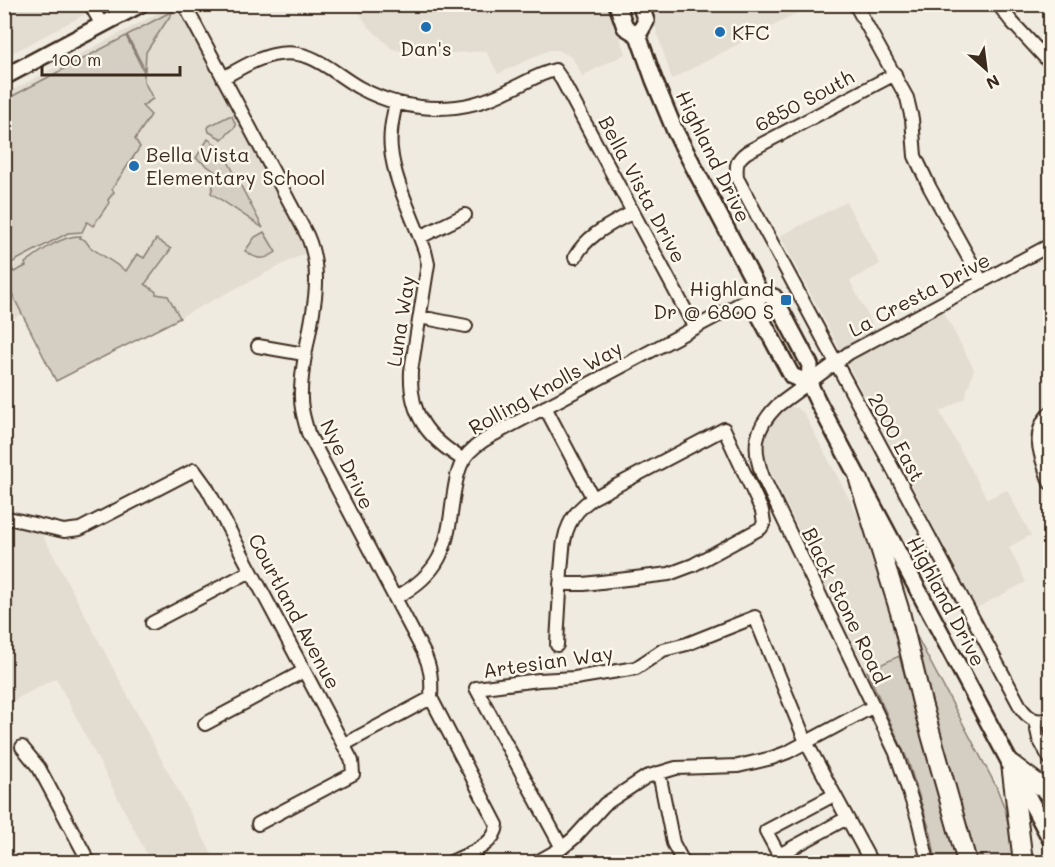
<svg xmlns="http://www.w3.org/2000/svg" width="1055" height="867" font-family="Mali,sans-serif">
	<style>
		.built { fill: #e2dcd1 }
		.green { fill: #d5cec3; stroke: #887c70; stroke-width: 1.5 }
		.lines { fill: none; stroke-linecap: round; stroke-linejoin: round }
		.minor-casing { stroke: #3b2a1e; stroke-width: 16 }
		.major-casing { stroke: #3b2a1e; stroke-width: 20 }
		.highway-casing { stroke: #3b2a1e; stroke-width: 22 }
		.minor { stroke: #fbf7ec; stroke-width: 12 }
		.major { stroke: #fbf7ec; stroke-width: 15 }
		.highway { stroke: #fbf7ec; stroke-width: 18 }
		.poi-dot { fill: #1f6fb2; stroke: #fbf7ec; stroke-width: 2 }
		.labels { text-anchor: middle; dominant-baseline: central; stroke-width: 5; stroke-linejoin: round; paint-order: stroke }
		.poi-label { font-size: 20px; fill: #3b2a1e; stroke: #fbf7ec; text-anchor: start }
		.street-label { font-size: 20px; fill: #3b2a1e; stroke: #fbf7ec }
	</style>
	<rect width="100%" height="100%" fill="#f0ebe0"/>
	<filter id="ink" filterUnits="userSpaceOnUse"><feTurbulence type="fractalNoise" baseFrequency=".0167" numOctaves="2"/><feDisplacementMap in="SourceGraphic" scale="12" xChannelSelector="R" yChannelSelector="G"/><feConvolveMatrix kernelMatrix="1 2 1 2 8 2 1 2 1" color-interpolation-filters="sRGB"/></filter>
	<g filter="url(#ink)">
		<path class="built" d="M5,5H85L89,12L5,57Z
			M354,5H610L625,54L582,76L573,59L568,55L558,50H549L498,74L486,51L423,55L392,49L368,26Z
			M648,5H813L672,79Z
			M175,8L180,10L307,252L56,381L22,314L5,323V94L166,9Z
			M846,202L880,264L850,281L876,331L937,300L974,369L965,398L940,412L987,499L1007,490L1031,535L1009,547L1026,582L977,608L780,236Z
			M790,407H795L803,412L862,523L871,544L904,652L867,671L765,460L764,442L770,425L782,411Z
			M5,524L42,534L216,862H151L56,678L5,705Z"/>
		<path class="green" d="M174,10L146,52L145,70L127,35Z
			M126,36L144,72V81L153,99L142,106L151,115L135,139L140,147L112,189L114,192L108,200L109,203L93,226L87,222L82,232L68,233L9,264L14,272L26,266L25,263C40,252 62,235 81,236L80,238L85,240L90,247L126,271L137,254L144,258L156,239L171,249L145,284L156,292V294L168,296L180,318L56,381L5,280V100Z
			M229,116H232L236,126L222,139L209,132L208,128L209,126Z
			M208,139L221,148L263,228L211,193L217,173L196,158Z
			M264,232L276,252C264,261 257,260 245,251L255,237Z
			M916,635L996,786L1005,809L1017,862H975L953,790L914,636Z
			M899,656L960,862H936L931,834L908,761L867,671Z"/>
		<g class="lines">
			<g class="minor-casing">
				<path id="minor" d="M90,4L102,25
					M184,4L307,235C330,286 302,339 301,391C300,406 304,419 308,433L423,651C431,667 432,680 431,698L497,825C495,846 467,854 451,862
					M855,4L907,98L912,119L915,156L930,188L982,282
					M998,4L1011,21L1050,63
					M895,74L747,152C736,160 736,165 737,178L1021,708C1029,719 1036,723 1050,719
					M223,78C239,69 255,59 273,55C311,46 331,72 360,88C384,101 412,108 439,108C463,108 488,101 509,90C525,83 538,74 555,70L562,80L695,328
					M396,102C393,117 389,133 391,149C394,182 414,219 425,251L428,264L411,371C409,414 427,438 464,460
					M420,237L465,215
					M575,257C588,234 610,225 633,212
					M420,317L466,326
					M258,346L304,354
					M545,407L593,498
					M1050,413C1029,434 1042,458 1050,483
					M4,517L64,531L80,529L194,470L207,488L352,761L353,774L258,824
					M395,598C441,573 447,549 453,499C455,486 457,470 464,459C471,448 482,441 493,435L760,293
					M152,623L251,571
					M557,645C558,621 560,596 561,571C563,555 562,539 569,525C574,513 583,505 593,498L724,429L762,511L764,523L761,528L693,565L669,574L584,584H560
					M1035,721L1039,739L1050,759
					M205,724L304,671
					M343,745L431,698
					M22,747L39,768L89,862
					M659,773L673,843L683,862
					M834,795L766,831L779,855L847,818
					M562,848L476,688L539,680L575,678L636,668L663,650L687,644L755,617L806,742L871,862
					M537,862L562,848L574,838L605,804L646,777L676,768L738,766L772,758L788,752L874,706
					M928,862L918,819L896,753L763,477C752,448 754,429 777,406L849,353L1050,245"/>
			</g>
			<g class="major-casing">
				<path id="major" d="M617,4L625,27L638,35L654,80L675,131L760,293L755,307L792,376L809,383
					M638,35L646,21L640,4
					M4,77L141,4
					M760,293L774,297L810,365L809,383L818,402L1050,838"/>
			</g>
			<g class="highway-casing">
				<path id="highway" d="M859,480L900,612L922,703L967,862
					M1011,764L1023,862
					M1011,764L1050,793"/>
			</g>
			<use href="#minor" class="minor"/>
			<use href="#major" class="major"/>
			<use href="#highway" class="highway"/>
		</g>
	</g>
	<g class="poi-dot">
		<circle cx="426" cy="27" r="6"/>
		<circle cx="720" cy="32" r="6"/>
		<circle cx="134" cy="166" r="6"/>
		<rect x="780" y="294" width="12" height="12" rx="3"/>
	</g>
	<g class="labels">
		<g class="poi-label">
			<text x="732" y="32">KFC</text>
			<text x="426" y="48" text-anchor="middle">Dan's</text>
			<text x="146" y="154">Bella Vista<tspan x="146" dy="23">Elementary School</tspan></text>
			<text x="774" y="288" text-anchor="end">Highland<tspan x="774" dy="23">Dr @ 6800 S</tspan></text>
		</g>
		<g class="street-label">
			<text transform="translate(804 100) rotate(-28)">6850 South</text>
			<text transform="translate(714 156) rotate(64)">Highland Drive</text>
			<text transform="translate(643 189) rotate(62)">Bella Vista Drive</text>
			<text transform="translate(919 294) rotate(-28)">La Cresta Drive</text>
			<text transform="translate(400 321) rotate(-81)">Luna Way</text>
			<text transform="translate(545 387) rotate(-29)">Rolling Knolls Way</text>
			<text transform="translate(897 437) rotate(62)">2000 East</text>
			<text transform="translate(348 464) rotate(64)">Nye Drive</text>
			<text transform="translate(947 601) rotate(62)">Highland Drive</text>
			<text transform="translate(846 605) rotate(64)">Black Stone Road</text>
			<text transform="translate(295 611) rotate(62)">Courtland Avenue</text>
			<text transform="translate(548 661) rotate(-8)">Artesian Way</text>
		</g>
	</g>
	<rect width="1055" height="867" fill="none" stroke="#fbf7ec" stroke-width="24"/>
	<rect x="12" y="12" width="1031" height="843" fill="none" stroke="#3b2a1e" stroke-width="2" filter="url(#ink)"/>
	<g transform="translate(986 69) rotate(152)" stroke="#fbf7ec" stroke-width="4.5" paint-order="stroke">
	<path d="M0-4.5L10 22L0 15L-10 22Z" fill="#3b2a1e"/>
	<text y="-9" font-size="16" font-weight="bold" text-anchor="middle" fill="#3b2a1e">N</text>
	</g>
	<path d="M42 66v9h138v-9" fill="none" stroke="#3b2a1e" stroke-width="3"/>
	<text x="51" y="66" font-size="18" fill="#3b2a1e" stroke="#fbf7ec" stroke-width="4.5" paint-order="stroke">100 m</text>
</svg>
